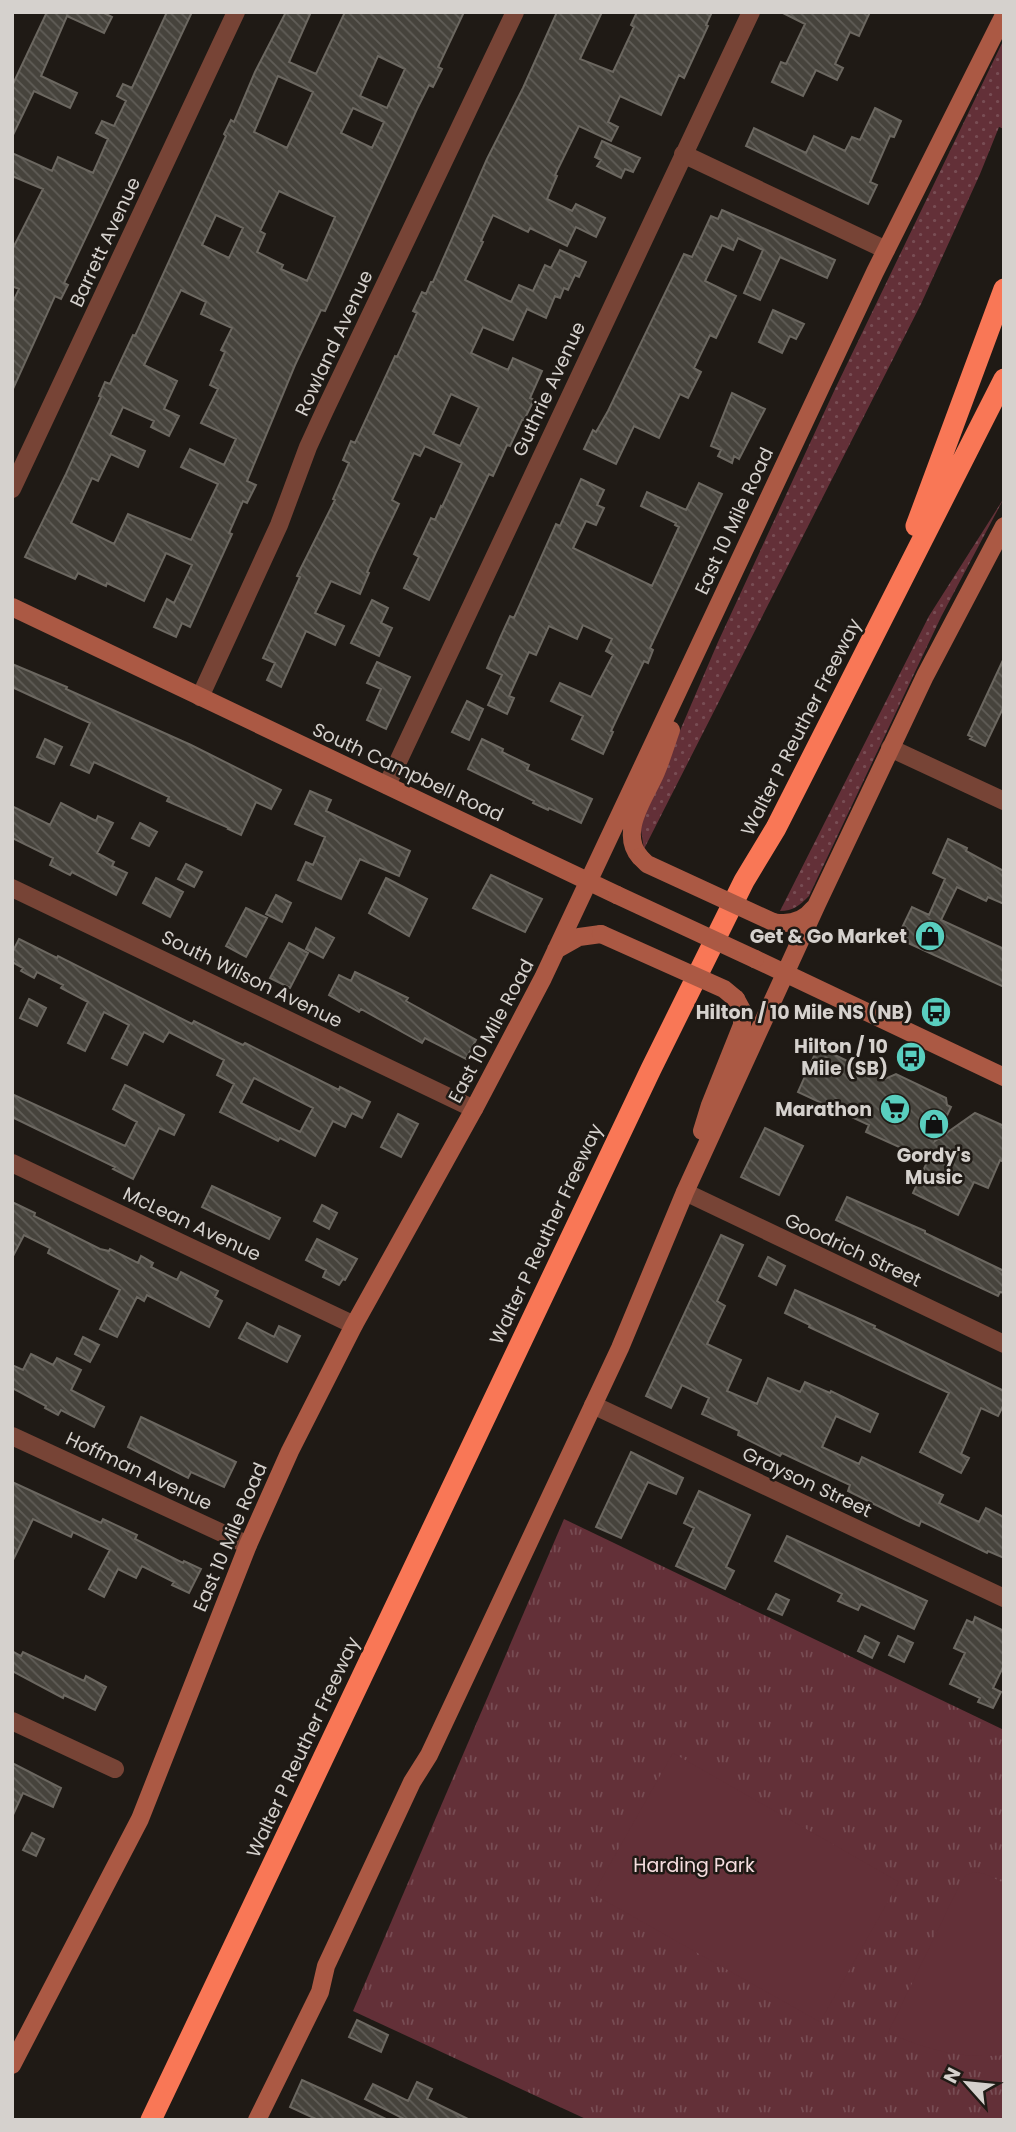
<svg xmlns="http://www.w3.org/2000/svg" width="1016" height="2132" font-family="Poppins,sans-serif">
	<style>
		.grass { fill: url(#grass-dots) }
		.park { fill: url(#park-tufts) }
		.pitch { fill: #633038 }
		.building { fill: url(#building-back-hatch); stroke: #6b6760; stroke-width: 2; fill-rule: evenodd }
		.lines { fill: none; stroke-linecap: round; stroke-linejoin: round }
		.street { stroke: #774436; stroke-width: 18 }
		.secondary { stroke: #ab5944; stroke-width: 18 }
		.highway { stroke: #f97756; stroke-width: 21 }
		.secondary-bridge { stroke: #ab5944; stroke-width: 18 }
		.labels { text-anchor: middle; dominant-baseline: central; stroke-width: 5; stroke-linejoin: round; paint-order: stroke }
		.street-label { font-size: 19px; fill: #d5d1cd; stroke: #1f1a15 }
		.poi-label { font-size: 19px; font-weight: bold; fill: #d5d1cd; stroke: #1f1a15; text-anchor: end }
		.park-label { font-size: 19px; fill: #f5dddf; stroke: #1f1a15 }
	</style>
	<defs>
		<pattern id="grass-dots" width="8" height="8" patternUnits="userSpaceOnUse" patternTransform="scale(1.75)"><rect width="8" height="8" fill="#633038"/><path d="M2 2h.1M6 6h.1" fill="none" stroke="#784d54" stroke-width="1.8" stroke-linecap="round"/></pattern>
		<pattern id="park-tufts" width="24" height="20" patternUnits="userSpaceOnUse" patternTransform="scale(1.75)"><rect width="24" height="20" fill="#633038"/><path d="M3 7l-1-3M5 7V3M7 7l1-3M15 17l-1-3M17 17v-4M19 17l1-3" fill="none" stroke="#784d54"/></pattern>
		<pattern id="building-back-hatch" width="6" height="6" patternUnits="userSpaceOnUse" patternTransform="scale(1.75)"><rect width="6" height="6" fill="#46433c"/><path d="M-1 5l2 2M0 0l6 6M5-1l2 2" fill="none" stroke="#605d57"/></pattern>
	</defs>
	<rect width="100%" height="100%" fill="#1f1a15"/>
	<path class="grass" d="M1004,39V129L999,127L980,174L921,304L644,849L640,824L718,642L835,389Z
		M1004,498L941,617L809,896C800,905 793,911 780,911L929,616Z"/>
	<path class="park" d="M564,1519L1004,1730V2120H588L353,2011Z"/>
	<path class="pitch" d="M673,1753L899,1882L820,2022L593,1894Z
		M975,1872L985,1874L1004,1883V2055C958,2059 930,2050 888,2033L960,1884L966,1875Z"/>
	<path class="building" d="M47,12H102L112,17L104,33L67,16L41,76L77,93L70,108L34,91L12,137V86Z
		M167,12H192L69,273L64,283L68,285L61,299L55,296L12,391V304L19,289L12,286V250L43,189L12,176V153L52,171L58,157L93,173L108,139L96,133L102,121L114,126L126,101L117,96L123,84L132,88Z
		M286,12H311L289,62L316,74L345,12H464L438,67L442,69L433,87L429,85L417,109L325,311L321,310L295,365L247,481L256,485L247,503L243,501L229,533L232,534L190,627L182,623L176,637L154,627L167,599L174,603L192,565L166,553L144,601L107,583L106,586L78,573L75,579L25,557L66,474L101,397L99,396L105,382L110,384L133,335L135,336L226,136L224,134L231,120L234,122L255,72ZM378,56L405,69L387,108L360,96ZM278,76L313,92L287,148L254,132ZM353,108L384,122L372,148L341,133ZM279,191L335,217L307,281L281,269L283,265L257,252L265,234L260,231ZM216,215L243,228L229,258L202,245ZM181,290L206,302L201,314L232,328L221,350L225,352L210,385L218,389L201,423L236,439L224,465L190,449L181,467L218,484L191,540L128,514L114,544L71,523L92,478L98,481L111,454L138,467L145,451L110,435L123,407L154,421L151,427L169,436L179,416L164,409L177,381L144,365Z
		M557,12H602L580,59L613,72L634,27L631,25L637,12H712L706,25L708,26L684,78L679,75L661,115L620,96L608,122L618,127L611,141L579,126L555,175L557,176L547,199L572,211L576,204L605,218L596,237L576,227L567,246L530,228L528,232L493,215L481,241L483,242L465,280L511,302L519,285L533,291L545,265L551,268L560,250L586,262L579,277L575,275L568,290L564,288L560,298L555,296L546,318L527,309L513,340L483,327L471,353L508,370L513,358L542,371L530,398L534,400L524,420H522L510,446L507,445L493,476L489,474L429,600L404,588L419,557L414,554L431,518L435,520L441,506L442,507L462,463L425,446L420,456L414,453L392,500L399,504L376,552L367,572L369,573L360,594L331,581L315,613L344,626L335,645L306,631L281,687L267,680L275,663L263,658L300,577L297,576L335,500L333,499L349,463L343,460L351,441L355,443L395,356L397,357L417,313L413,311L422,292L426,294L431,282H433L487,159L523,88ZM451,394L479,407L460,446L433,434Z
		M781,12H870L859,36L850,32L835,64L843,68L837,80L816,70L803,96L772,82L781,62L786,64L805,24Z
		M875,108L901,121L894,137L890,136L870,182L877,185L868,204L746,146L754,128L806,153L814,136L845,151L852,137L860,140Z
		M602,141L640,158L633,172L625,169L621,178L597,166L601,160L595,157Z
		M722,210L835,260L827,278L780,257L760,300L744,293L763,250L738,238L733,250L722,245L705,281L736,296L716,338L710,335L694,368L701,372L688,398L680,394L659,438L634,426L616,464L584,449L593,430L596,432L608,411L684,254L692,257L711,216L718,219Z
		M773,310L804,324L796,339L790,336L782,353L759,342Z
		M732,393L765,409L739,459L734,456L732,463L718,456L721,450L711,446Z
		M581,479L604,490L597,505L604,508L596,525L586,521L573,548L652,586L679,527L675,525L676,523L641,506L647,492L686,510L699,483L722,494L650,648L653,650L648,663L644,661L611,731L613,732L603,754L572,739L583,716L551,701L560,683L591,697L613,655L606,651L612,639L583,625L577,639L549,626L536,655L529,652L509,696L514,698L507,714L488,705L502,675L487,668L500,638L510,616L514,618L556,524L560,526Z
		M372,600L388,608L381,623L392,628L379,656L351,643Z
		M1004,658V706L985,746L970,739L972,737L968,735Z
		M377,662L410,677L386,729L367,720L381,689L367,683Z
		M12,664L67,687L66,689L191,745L281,790L271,809L256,802L241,835L228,829L229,828L167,801L169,797L94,762L89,773L71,765L90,723L12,687Z
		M467,701L483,709L469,740L452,732Z
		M45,739L62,747L54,764L37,757Z
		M482,739L503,749L502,752L529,765L527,770L592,799L581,823L549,808L548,810L533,803L534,801L468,769Z
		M310,791L331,800L326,811L410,851L399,876L360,859L341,899L298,880L306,862L313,865L325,837L295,824Z
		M61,803L96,821L98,816L113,823L97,853L114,862L112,866L127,873L116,895L72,872L70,875L50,865L53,858L12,838V806L50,825Z
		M140,823L157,832L149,846L132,838Z
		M948,839L967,848L966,851L1004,871V904L988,897L986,901L957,887L941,920L1004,949V987L897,938L912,907L929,915L945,879L933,873Z
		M186,864L202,872L194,887L178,879Z
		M491,875L542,899L525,932L473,908Z
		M156,878L183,892L170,917L143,903Z
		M386,878L427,899L409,936L369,913Z
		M276,895L291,903L282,922L266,914Z
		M246,908L267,918L246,957L226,946Z
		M316,928L334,938L323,958L306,949Z
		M19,939L57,958L58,956L192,1024L194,1021L234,1041L243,1045L245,1043L339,1090L340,1087L370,1102L362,1118L352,1113L345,1127L333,1121L315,1156L280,1138L278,1141L220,1112L234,1084L217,1075L224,1060L169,1032L163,1042L144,1032L127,1065L112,1058L129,1025L104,1012L85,1051L68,1043L88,1002L61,988L63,985L37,972L34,978L21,971L23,968L12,962V953ZM254,1078L313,1108L300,1132L241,1103Z
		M289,943L308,953L290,988L270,978Z
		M355,972L408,998L406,1001L476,1040L466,1059L425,1038L422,1043L361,1009L359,1012L329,995L339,975L351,981Z
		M29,999L46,1008L37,1026L20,1018Z
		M818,1047L885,1079L896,1074L946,1098L947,1105L951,1107L935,1141L975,1113L1004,1126V1162L1000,1160L988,1188L974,1182L958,1215L913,1193L928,1160L866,1132L869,1125L798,1092Z
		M125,1085L184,1115L174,1135L159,1128L133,1179L113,1169L115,1167L12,1117V1094L125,1146L137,1122L113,1109Z
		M398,1114L418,1124L401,1157L381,1147Z
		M765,1128L803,1146L779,1195L741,1177Z
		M212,1186L280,1218L269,1239L202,1207Z
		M847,1197L925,1231V1233L1004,1271V1293L1000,1292L998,1296L836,1220Z
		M12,1202L35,1213L34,1216L100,1249L109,1251L110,1249L138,1263L141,1256L153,1263L151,1267L177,1280L181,1272L218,1291L215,1297L222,1301L209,1327L147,1295L144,1301L137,1297L117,1337L100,1329L120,1290L48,1253L50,1248L24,1235L12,1258Z
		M322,1205L337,1213L329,1229L314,1221Z
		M721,1235L743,1245L717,1301L725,1306L707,1344L741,1360L727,1391L757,1404L768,1378L800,1392L805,1382L830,1393L831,1391L878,1414L870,1432L836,1416L822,1447L859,1464L862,1457L943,1495L939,1503L979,1522L986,1508L1004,1517V1558L988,1551L987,1553L921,1521L919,1526L906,1520L848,1491L850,1485L782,1453L780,1456L738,1435L739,1431L702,1414L709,1398L682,1385L671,1408L646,1396Z
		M317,1239L357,1259L345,1280L343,1279L339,1285L323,1277L326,1270L306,1260Z
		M768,1257L785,1266L776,1285L759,1276Z
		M795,1290L875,1326L874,1328L1004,1391V1404L998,1416L981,1408L961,1454L969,1458L961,1473L920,1452L949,1393L809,1327L810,1325L785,1313Z
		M247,1323L274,1337L279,1326L300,1336L287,1362L239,1338Z
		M83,1337L99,1345L90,1362L75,1354Z
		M31,1354L53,1365L57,1358L81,1370L71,1390L104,1407L94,1427L61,1410L58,1415L45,1408L46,1406L12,1388V1365L23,1370Z
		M141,1417L236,1462L224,1487L191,1472L188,1478L128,1447Z
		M631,1452L683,1478L676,1494L648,1482L621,1538L596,1527Z
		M12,1482L101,1523L103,1519L137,1535L135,1539L183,1563L184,1561L201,1569L189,1593L172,1585L174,1582L142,1566L136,1578L118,1569L104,1597L89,1589L110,1550L73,1532L71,1537L33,1519L12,1562Z
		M699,1491L750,1515L726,1567L734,1571L725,1589L676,1566L694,1528L684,1523Z
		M787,1536L927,1601L914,1629L861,1604L858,1610L838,1601L842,1594L775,1561Z
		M776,1594L789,1600L782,1615L768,1609Z
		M975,1617L1004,1631V1665L993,1688L1001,1692L993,1708L978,1702L980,1698L950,1684L965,1653L954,1648L967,1620L973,1623Z
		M865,1636L879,1643L872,1658L858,1651Z
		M898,1636L913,1643L904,1662L889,1655Z
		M12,1651L21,1656L23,1652L84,1681L86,1676L106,1687L95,1710L64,1695L63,1698L12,1671Z
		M12,1763L61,1788L53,1807L23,1793L12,1817Z
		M32,1833L44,1839L36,1856L23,1850Z
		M357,2020L388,2035L381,2052L349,2037Z
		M302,2080L335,2095L388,2120H318L290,2107Z
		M417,2082L432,2089L427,2099L470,2120H406L365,2099L373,2084L408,2101Z"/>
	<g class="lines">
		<path class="street" d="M683,154L886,250
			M12,489L236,12
			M200,697L279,525L308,447L325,410L515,12
			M890,748L1004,801
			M387,785L751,12
			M12,888L474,1109
			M12,1163L354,1325
			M685,1192L1004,1344
			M593,1405L1004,1598
			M12,1436L248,1545
			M12,1721L115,1769"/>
		<path class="secondary" d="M12,607L617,895
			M640,857C618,832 646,796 656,772C662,758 666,744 671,730
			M773,922C789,925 803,922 813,909
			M556,950L579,937L601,934
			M755,959L1004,1077
			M702,1131L710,1105L742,1025V1010L736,999
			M12,2065L140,1819L248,1545L290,1451L354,1325L474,1109L543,978L875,272L1004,15
			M257,2120L320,1992L326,1966L412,1782L429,1755L620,1348L685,1192L817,904L925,676L1004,526"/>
		<path class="highway" d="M916,526L1004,289
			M151,2120L651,1069L744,881L776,828L1004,379"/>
		<path class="secondary-bridge" d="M640,857L647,864L773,922
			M617,895L755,959
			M601,934L724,989L736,999"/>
	</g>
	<defs>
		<g id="shop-disc" transform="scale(1.575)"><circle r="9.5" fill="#59cebf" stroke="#1f1a15"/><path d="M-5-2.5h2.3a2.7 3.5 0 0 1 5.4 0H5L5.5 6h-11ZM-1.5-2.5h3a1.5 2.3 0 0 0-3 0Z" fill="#111"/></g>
		<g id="bus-disc" transform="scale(1.575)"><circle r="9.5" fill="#59cebf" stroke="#1f1a15"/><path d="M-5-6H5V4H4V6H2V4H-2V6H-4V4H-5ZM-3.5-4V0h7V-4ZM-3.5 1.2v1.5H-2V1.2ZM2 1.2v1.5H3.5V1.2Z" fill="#111"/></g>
		<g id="supermarket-disc" transform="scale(1.575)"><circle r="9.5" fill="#59cebf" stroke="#1f1a15"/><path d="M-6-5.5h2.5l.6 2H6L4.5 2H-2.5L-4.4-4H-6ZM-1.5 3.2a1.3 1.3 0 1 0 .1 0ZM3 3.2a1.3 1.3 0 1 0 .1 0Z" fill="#111"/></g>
	</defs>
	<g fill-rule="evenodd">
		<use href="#shop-disc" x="930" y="936"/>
		<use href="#bus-disc" x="936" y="1012"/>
		<use href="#bus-disc" x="911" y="1057"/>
		<use href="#supermarket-disc" x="895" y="1109"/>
		<use href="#shop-disc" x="934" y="1124"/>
	</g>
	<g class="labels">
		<g class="street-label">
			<text transform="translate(105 242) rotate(-65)">Barrett Avenue</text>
			<text transform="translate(334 343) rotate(-65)">Rowland Avenue</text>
			<text transform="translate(549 389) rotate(-65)">Guthrie Avenue</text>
			<text transform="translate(734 521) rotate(-65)">East 10 Mile Road</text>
			<text transform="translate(801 727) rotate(-63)">Walter P Reuther Freeway</text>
			<text transform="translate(408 772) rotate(25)">South Campbell Road</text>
			<text transform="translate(252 979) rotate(26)">South Wilson Avenue</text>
			<text transform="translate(491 1031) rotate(-62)">East 10 Mile Road</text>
			<text transform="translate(192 1224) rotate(25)">McLean Avenue</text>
			<text transform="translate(546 1234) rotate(-65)">Walter P Reuther Freeway</text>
			<text transform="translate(853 1250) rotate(25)">Goodrich Street</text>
			<text transform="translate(139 1471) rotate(25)">Hoffman Avenue</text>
			<text transform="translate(807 1482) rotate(25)">Grayson Street</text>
			<text transform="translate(230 1537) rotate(-67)">East 10 Mile Road</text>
			<text transform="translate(303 1747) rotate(-65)">Walter P Reuther Freeway</text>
		</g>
		<g class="poi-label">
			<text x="907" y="936">Get &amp; Go Market</text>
			<text x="913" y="1012">Hilton / 10 Mile NS (NB)</text>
			<text x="888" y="1046">Hilton / 10<tspan x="888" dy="22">Mile (SB)</tspan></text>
			<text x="872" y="1109">Marathon</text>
			<text x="934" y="1155" text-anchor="middle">Gordy's<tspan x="934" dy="22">Music</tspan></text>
		</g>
		<g class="park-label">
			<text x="694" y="1865">Harding Park</text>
		</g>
	</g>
	<rect width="1016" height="2132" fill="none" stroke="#d5d1cd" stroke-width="28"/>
	<g transform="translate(967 2083) rotate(297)" stroke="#1f1a15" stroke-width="5" paint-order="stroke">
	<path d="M0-5L12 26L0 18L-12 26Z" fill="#d5d1cd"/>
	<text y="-10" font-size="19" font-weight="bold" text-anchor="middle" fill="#d5d1cd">N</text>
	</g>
</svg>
